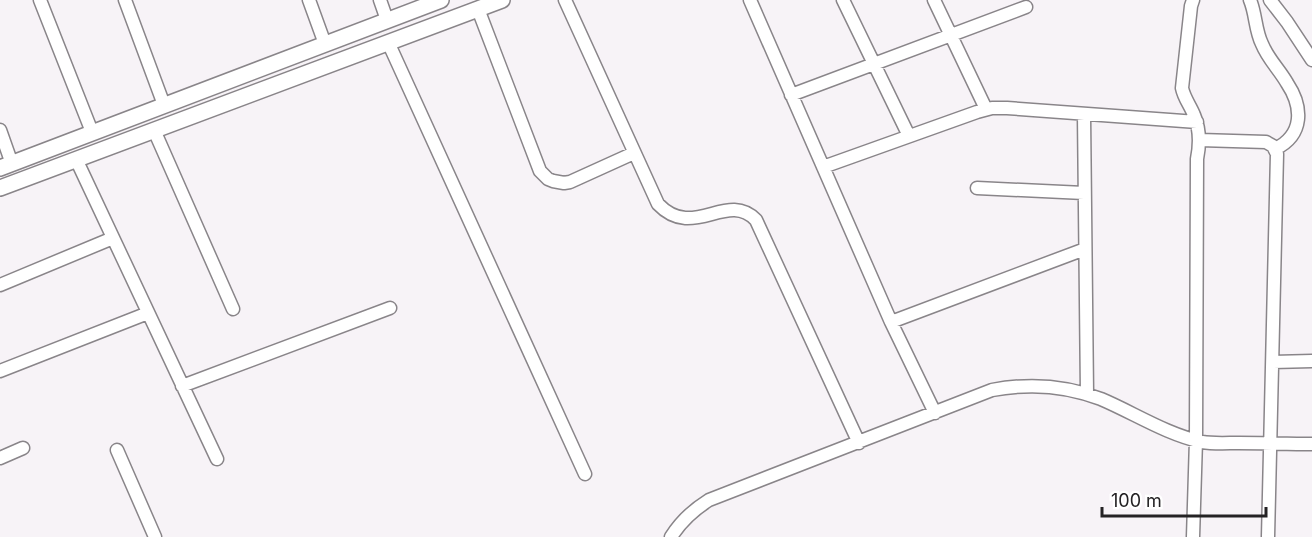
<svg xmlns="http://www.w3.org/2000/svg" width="1312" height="537" font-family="Inter,sans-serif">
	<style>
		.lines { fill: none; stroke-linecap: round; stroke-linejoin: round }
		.minor-casing { stroke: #898589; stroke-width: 15 }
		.tertiary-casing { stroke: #898589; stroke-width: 18 }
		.minor { stroke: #fff; stroke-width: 12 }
		.tertiary { stroke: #fff; stroke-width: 15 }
	</style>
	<rect width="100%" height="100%" fill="#f7f3f7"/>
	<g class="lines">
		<g class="minor-casing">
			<path id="minor" d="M40,0L92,132
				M125,0L164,105
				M309,0L325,44
				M380,0L387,20
				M565,0L658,204C693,241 727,190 756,220L859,443
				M750,0L891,322L935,413
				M843,0L909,136
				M934,0L986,109
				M1250,0C1256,14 1255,30 1262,44C1268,59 1279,69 1287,83C1303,107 1304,135 1275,149
				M1270,0L1287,22L1312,60
				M478,9L540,171L548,179L553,181L564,183L570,182L634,153
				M388,42L585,474
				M791,95L1026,7
				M1084,115L1087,394
				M0,130L12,164
				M154,130L233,309
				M1200,140L1266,142L1273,146L1277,154L1268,537
				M76,159L217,459
				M823,167L977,112L992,108H1007L1197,122
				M977,188L1084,193
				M0,285L113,238
				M891,322L1085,249
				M1273,362L1312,361
				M0,371L148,313
				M182,386L390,308
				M117,450L155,537
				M0,458L23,448
				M671,537C681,521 693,510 709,500L992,390C1029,383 1065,385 1101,399C1134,413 1166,434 1202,442C1213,444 1227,443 1239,443C1263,443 1288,444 1312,444
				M1193,537L1196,440L1197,159C1200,144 1200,129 1194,115C1190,105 1184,98 1182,88L1191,6L1193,0"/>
		</g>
		<g class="tertiary-casing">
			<path id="tertiary" d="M0,168L441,0
				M0,188L502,0"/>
		</g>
		<use href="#minor" class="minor"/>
		<use href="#tertiary" class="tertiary"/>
	</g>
	<path d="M1102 507v9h164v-9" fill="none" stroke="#242224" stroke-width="3"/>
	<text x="1111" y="507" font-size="18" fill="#242224" stroke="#ffffff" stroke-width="4.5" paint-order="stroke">100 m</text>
</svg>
